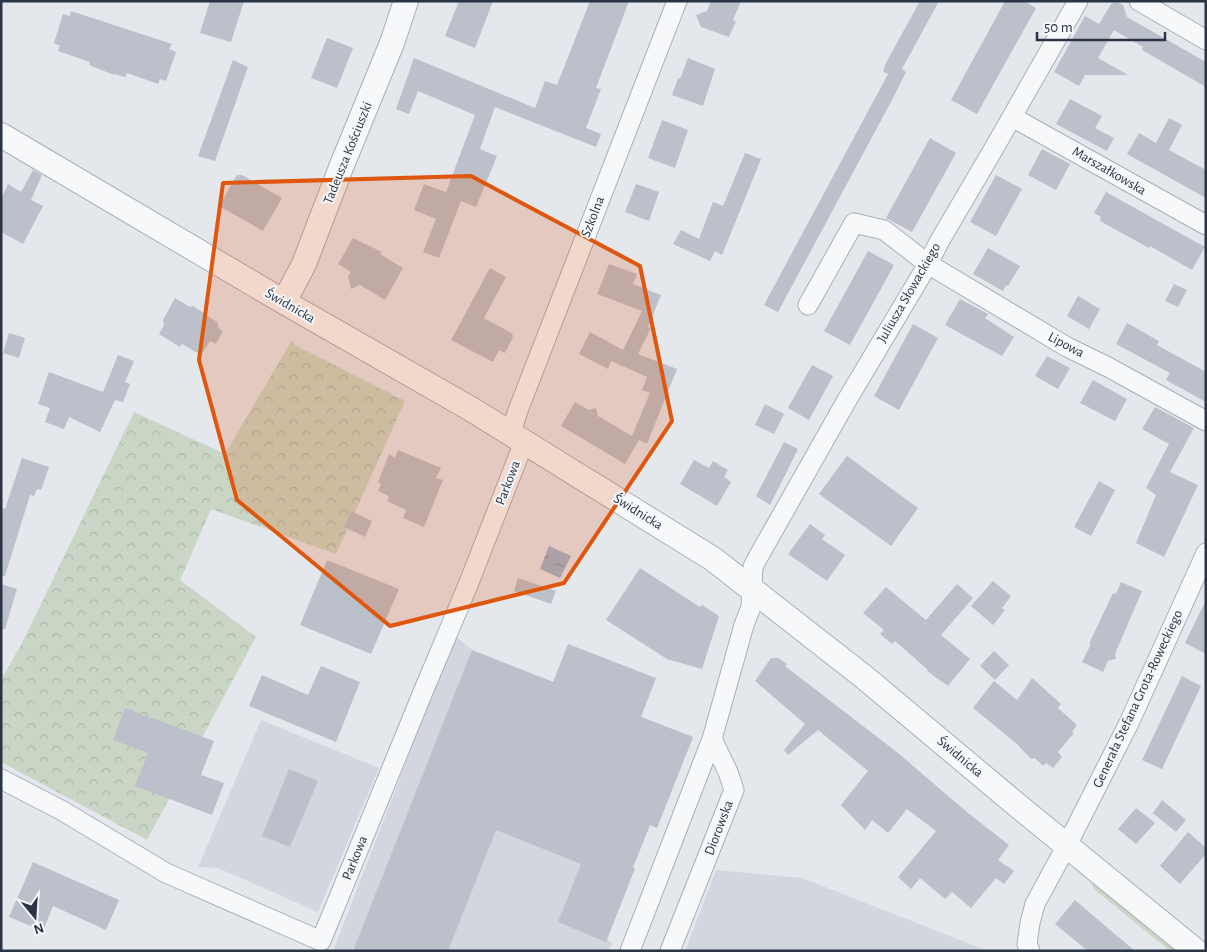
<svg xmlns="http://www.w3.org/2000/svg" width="1207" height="952" font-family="'Alegreya Sans',sans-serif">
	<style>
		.built { fill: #d2d6de }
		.green { fill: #c9d6c5 }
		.park { fill: url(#park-crowns) }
		.water { fill: url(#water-ripples) }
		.building { fill: #bbc0ca }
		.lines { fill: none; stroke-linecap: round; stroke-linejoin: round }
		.minor-casing { stroke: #a9aeb7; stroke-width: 21 }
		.tertiary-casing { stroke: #a9aeb7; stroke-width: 26 }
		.minor { stroke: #f7f8fa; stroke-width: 19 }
		.tertiary { stroke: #f7f8fa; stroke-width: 24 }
		.marked { fill: #df570f; fill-opacity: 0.2; stroke: #df570f; stroke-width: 4; stroke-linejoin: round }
		.labels { text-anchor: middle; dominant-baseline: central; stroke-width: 4; stroke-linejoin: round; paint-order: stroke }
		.street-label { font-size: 14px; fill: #2b3445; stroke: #f4f6f9 }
	</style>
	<defs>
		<pattern id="park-crowns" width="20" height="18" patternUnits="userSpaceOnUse" patternTransform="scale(1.25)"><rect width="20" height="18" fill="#c9d6c5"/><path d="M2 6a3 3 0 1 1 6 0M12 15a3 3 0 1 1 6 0" fill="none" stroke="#adb8ab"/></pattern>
		<pattern id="water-ripples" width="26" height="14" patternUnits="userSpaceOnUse" patternTransform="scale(1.25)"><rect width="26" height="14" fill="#9fb4cc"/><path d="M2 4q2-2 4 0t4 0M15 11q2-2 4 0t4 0" fill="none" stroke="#8293a7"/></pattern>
	</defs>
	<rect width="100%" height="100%" fill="#e4e7ec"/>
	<path class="built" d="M455,636L472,650L693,737L657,828L650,825L633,867L635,869L607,939L612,943L609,951H333Z
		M261,720L379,768L318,912L218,868L198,867Z
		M716,870L802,878L988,951H685Z"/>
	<path class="green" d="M1095,882L1178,951H1170L1093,888L1092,884Z"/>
	<path class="park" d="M292,340L295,345L405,401L336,554L211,509L180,580L256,637L147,840L1,762V680L22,643L134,412L225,454Z"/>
	<path class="water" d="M549,546L571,556L560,578L540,569Z"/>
	<path class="building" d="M210,1H244L231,42L200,33Z
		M459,1H493L475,48L445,36Z
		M590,1H629L596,88L601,89L586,128L601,134L596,147L495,107L480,149L497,156L476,207L461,201L439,258L423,252L436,219L414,210L424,184L446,192L475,115L418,91L409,114L396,109L414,58L535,108L545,81L557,85Z
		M711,1H741L733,20L736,21L729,37L701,27L696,15L707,11Z
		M920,1H939L902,69L906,72L892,100L778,312L764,305L888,74L883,71L887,61Z
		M1005,1H1024L1036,8L977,114L951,100Z
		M1117,2L1123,5L1127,17L1206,62V87L1142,50L1143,47L1114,30L1098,58L1128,75H1085L1079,86L1054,72L1085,16L1099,24L1111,4Z
		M71,11L172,44L169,49L176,52L166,81L160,79L158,84L127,73L125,77L114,74V75L89,65L90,62L58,51L60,46L54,43L63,14L70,16Z
		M327,38L353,48L337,88L311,78Z
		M688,58L715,69L703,106L672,95L678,78L680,79Z
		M233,60L248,67L215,161L198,156Z
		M1070,99L1102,116L1095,128L1114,138L1107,151L1056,124Z
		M1169,118L1182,125L1169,150L1206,170V198L1127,154L1139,133L1156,143Z
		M662,120L688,130L675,168L648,158Z
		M930,138L956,153L912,232L886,218Z
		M1042,149L1070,164L1056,190L1028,175Z
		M745,153L761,159L722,255L715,251L710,261L673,244L681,230L699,239L713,202L723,206Z
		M33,170L42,175L31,200L43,206L23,244L1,232V199L8,184L21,192Z
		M237,175H242L282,198L263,231L219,206Z
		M996,175L1022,189L996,236L970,222Z
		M636,184L659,192L649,221L625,212Z
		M1106,192L1205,247L1192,270L1150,246L1149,248L1100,221L1101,217L1094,213Z
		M353,238L382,252L380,254L403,268L385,300L360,285L351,289L348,276L351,272L338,264Z
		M988,248L1020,266L1008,286L1006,285L1003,291L973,274Z
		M868,251L894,265L850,345L824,331Z
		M609,264L637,274L633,284L661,295L648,327L651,328L638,354L677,369L647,444L639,440L625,464L561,426L575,402L589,410L596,408L598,416L632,436L650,393L642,390L647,377L611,361L608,369L579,354L590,332L623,350L642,311L597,294Z
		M490,268L506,277L484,318L513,334L512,336L513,337L505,353L499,350L493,362L451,340Z
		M1174,284L1187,290L1178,307L1165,301Z
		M1078,296L1100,309L1089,329L1067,316Z
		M175,298L190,307L193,306L217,322L219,329L223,331L216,344L210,341L201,355L182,344L180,347L159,334L164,325L163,320Z
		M960,299L988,314L985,318L1014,337L1002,356L945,325Z
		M1127,323L1159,341L1157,345L1206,372V402L1166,380L1170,373L1116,344Z
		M913,324L938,338L899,410L874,396Z
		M9,333L25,338L19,358L3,353Z
		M118,355L134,361L125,382L130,384L123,402L115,400L100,432L69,417L64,429L45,422L50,408L38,404L49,372L103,392Z
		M1047,356L1070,368L1058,389L1035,376Z
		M812,365L833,376L809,420L788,408Z
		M1093,380L1127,399L1115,421L1080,403Z
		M765,404L784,414L774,434L755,425Z
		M1155,407L1194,428L1170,472L1198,485L1164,557L1136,543L1156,495L1146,488L1169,444L1142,429Z
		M784,442L798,449L770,505L756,496Z
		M398,450L441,468L436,478L443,480L424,527L403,518L406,510L387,501L389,496L378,491L381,484L378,482L389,454L395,458Z
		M847,456L918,508L891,546L819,494Z
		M22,458L49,467L41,490L37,489L34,496L30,495L5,576H1V508L5,509Z
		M694,460L709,468L713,461L728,470L724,477L731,482L717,506L680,484Z
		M1099,481L1115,490L1091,536L1074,527Z
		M351,511L372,521L365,537L344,527Z
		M810,524L825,535L822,539L845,555L827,581L788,554Z
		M327,560L399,589L371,654L300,625Z
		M640,568L700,607L702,605L719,616L702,669L667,659L606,620Z
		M518,578L556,591L551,604L514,591Z
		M993,581L1011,596L1002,608L1005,610L993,625L971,606Z
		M1121,582L1142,591L1115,654L1116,659L1108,661L1103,672L1082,662L1091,644H1089L1113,593L1116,594Z
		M1,584L17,589L5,629H1Z
		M957,584L973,598L941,635L970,659L948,686L927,671L928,670L895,641L892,644L880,634L884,630L863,613L886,587L926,620Z
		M1206,600V654L1185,643Z
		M568,644L656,678L641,717L693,737L657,828L650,825L633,867L635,868L606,942L558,922L581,864L496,830L448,951H353L472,650L553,682Z
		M994,651L1009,665L995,680L980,666Z
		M771,658H778L787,664L785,666L898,753L968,813L1009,845L998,860L1014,871L1004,884L996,878L971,908L952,892L945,899L920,878L911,889L898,877L936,831L907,809L888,833L872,820L865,830L841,805L868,771L818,730L788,755L784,750L805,724L755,681Z
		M321,666L360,682L336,742L249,706L262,675L308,695Z
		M1182,676L1201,686L1162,769L1142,760Z
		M1032,678L1061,704L1058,708L1077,725L1072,732L1074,733L1058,752L1062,757L1053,768L1046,763L1043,766L1035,758L1031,759L1017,744L973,708L994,681L1017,700Z
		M125,708L214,741L201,775L224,783L212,815L135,786L148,753L113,740Z
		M289,769L318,781L290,847L262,836Z
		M1162,800L1186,820L1176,832L1153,813Z
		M1136,808L1155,823L1136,844L1118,829Z
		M1188,832L1206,848V854L1180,884L1160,866Z
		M33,862L119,900L106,930L53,906L43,931L9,917Z
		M1075,900L1110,930L1135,951H1088L1055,924Z"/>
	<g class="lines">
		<g class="minor-casing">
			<path id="minor" d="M1139,1L1206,40
				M1012,117L1206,225
				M808,305L854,223L884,230L928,264L1067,347L1108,367L1206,421
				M511,434L517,413L677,1
				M1,779L61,810L166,873L321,941L423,692L468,585L524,442
				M630,951L712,739L744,625L751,607L753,567L757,559L847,400L928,264L939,242L993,150L1078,1
				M670,951L734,790L728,772L712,739
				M1030,951L1027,944L1030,923L1035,904L1067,845L1129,723L1206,553"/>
		</g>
		<g class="tertiary-casing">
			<path id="tertiary" d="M1,135L284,302L471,409L713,559L864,677L1023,810L1196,951
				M284,302L304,264L342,165L392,43L406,1"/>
		</g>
		<use href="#minor" class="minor"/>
		<use href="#tertiary" class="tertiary"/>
	</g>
	<path class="marked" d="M471,176L640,266L672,421L564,583L390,626L237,500L199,360L223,183Z"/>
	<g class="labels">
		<g class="street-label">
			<text transform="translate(348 153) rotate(-68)">Tadeusza Kościuszki</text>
			<text transform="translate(1109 171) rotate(30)">Marszałkowska</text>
			<text transform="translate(593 217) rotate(-69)">Szkolna</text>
			<text transform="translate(909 293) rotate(-60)">Juliusza Słowackiego</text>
			<text transform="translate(290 306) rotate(30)">Świdnicka</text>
			<text transform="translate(1066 345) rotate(28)">Lipowa</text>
			<text transform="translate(508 483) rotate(-69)">Parkowa</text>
			<text transform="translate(638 512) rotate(32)">Świdnicka</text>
			<text transform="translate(1138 699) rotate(-65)">Generała Stefana Grota-Roweckiego</text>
			<text transform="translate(960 757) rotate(40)">Świdnicka</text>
			<text transform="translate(719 828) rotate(-69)">Diorowska</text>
			<text transform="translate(355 858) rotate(-68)">Parkowa</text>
		</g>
	</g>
	<rect width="1207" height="952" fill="none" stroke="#2b3445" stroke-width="5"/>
	<g transform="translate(35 917) rotate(162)" stroke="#f4f6f9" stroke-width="4" paint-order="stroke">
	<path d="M0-4L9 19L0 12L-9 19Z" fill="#2b3445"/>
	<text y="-8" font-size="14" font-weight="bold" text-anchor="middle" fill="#2b3445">N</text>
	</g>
	<path d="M1037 32v8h128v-8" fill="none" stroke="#2b3445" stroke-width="2.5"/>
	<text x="1044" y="32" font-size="15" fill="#2b3445" stroke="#f4f6f9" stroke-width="4" paint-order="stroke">50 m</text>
</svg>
